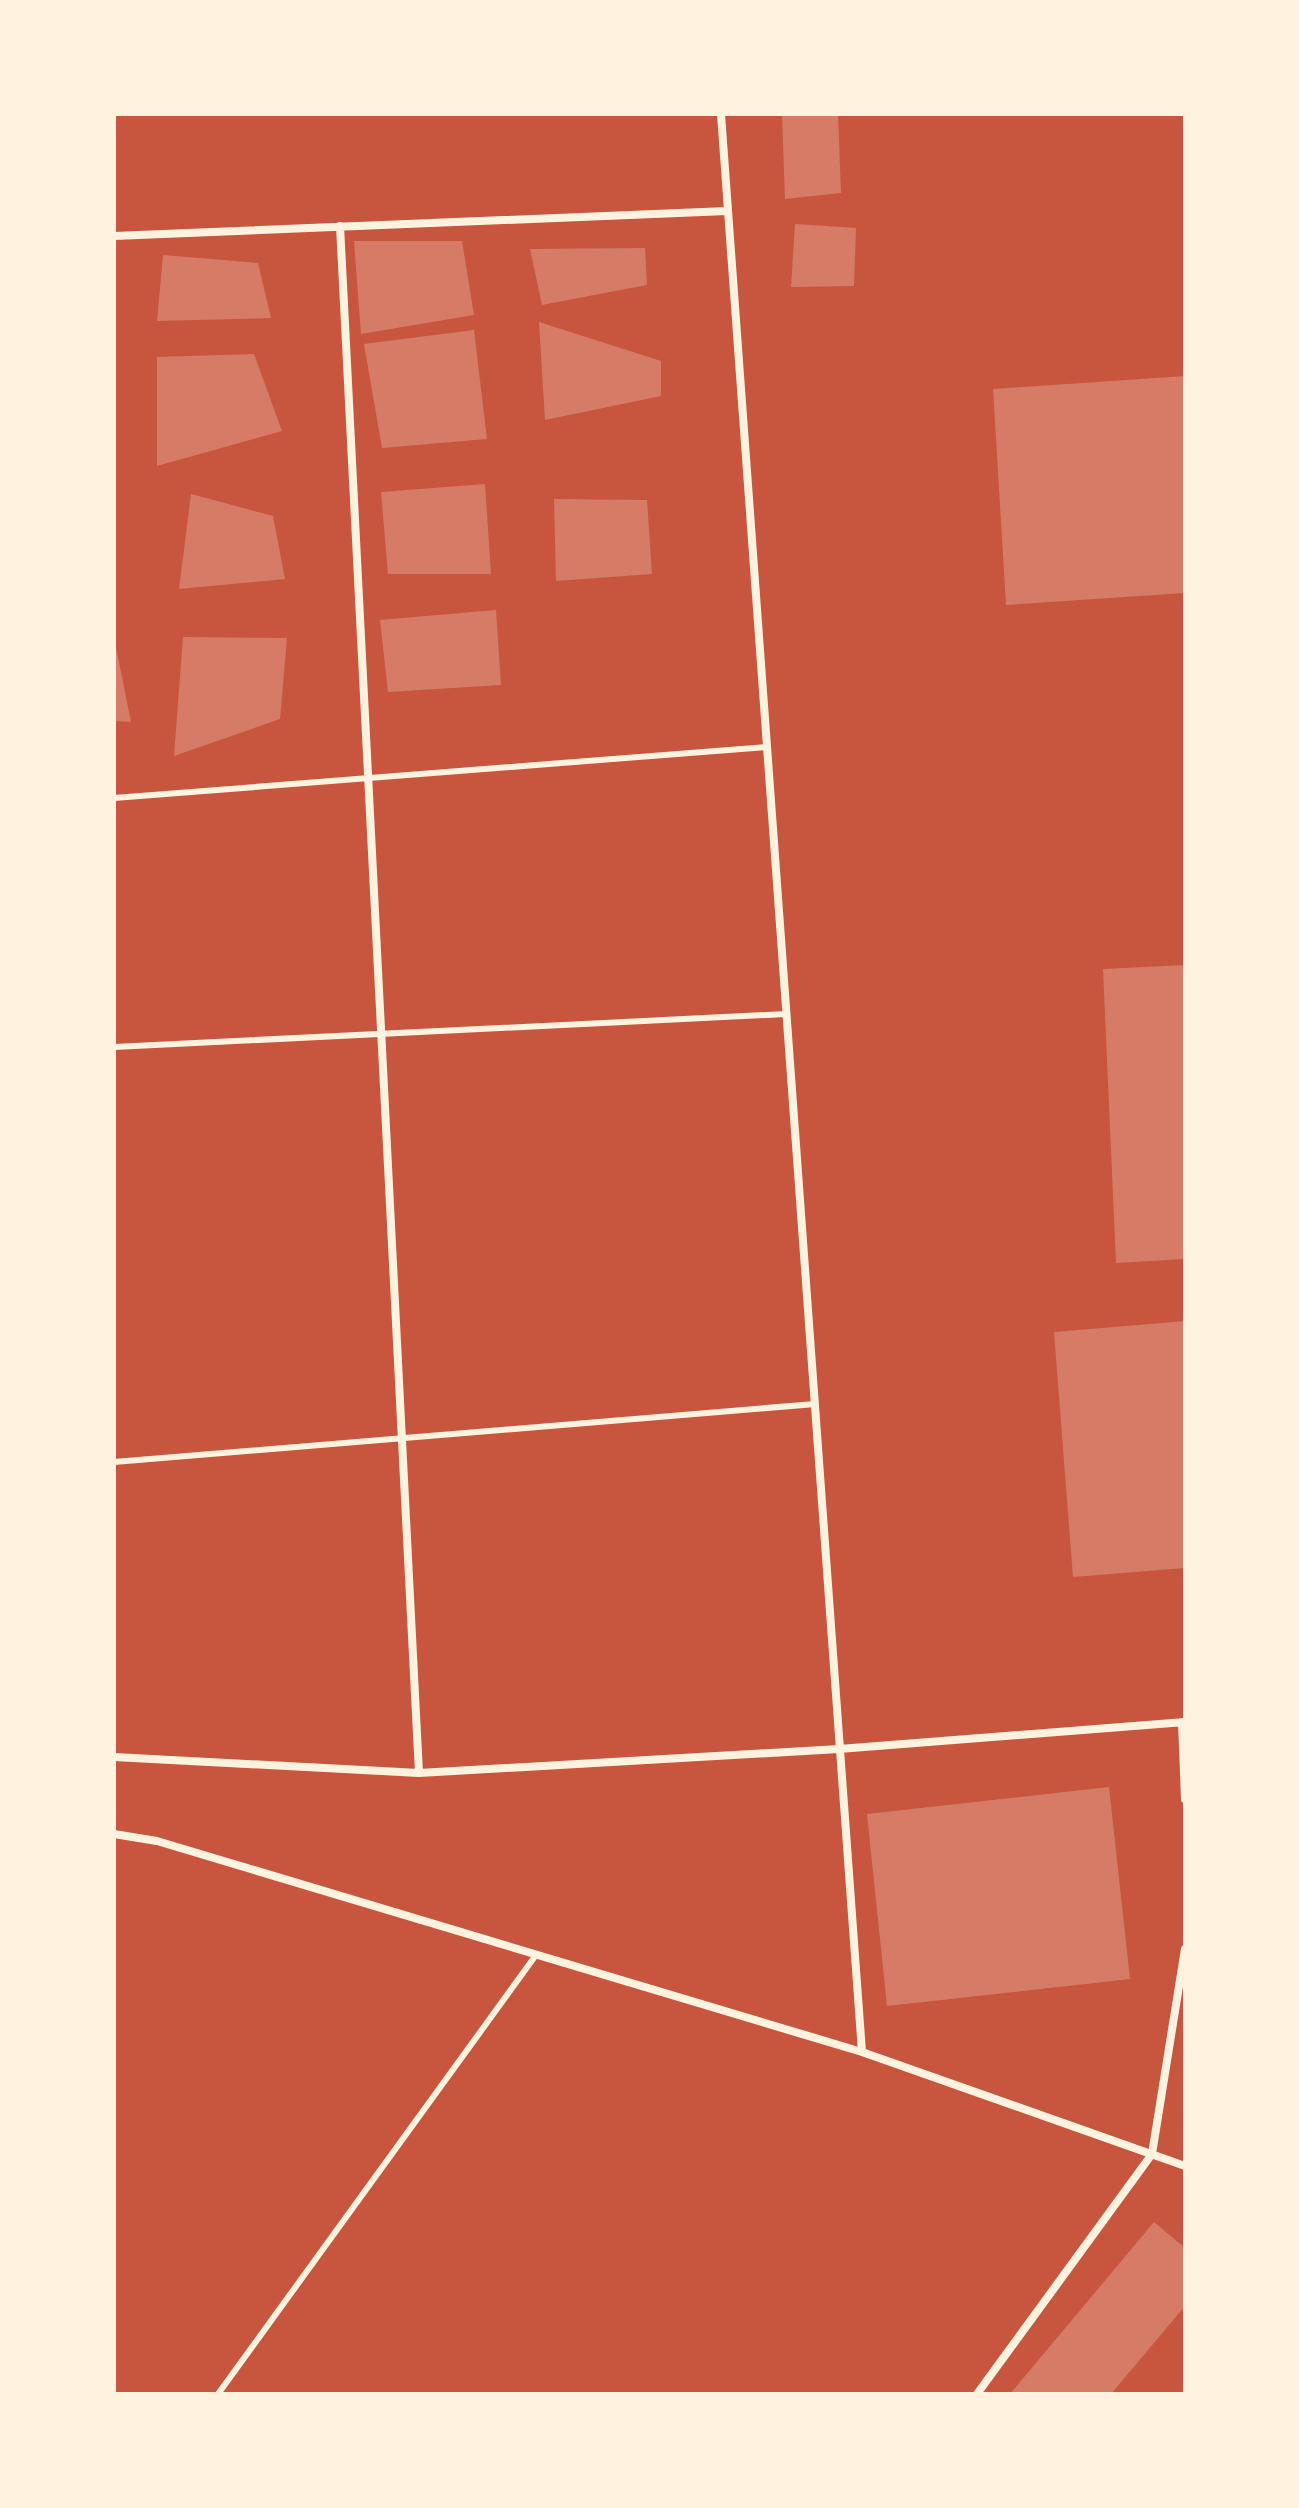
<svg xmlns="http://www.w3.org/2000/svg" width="1299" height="2508" font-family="Mulish,sans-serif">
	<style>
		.building { fill: #d67c66 }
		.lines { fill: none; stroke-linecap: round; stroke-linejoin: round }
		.service { stroke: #fff3e0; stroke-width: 6 }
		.minor { stroke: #fff3e0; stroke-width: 8 }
	</style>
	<rect width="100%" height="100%" fill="#c8553d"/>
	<path class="building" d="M782,114H838L841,193L785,199Z
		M795,224L856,228L854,286L791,287Z
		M354,241H462L474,315L361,334Z
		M645,248L647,285L542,305L530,249Z
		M163,255L258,263L271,318L157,321Z
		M539,322L661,361V396L545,420Z
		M474,330L487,439L382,448L364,344Z
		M254,354L282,431L157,466V357Z
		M1185,376V593L1006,605L993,389Z
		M485,484L491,574H388L381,492Z
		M191,494L273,516L285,579L179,589Z
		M554,499L647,500L652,574L556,581Z
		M496,610L501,685L388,692L380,620Z
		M183,637L287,638L280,719L174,756Z
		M114,642H115L131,722L114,721Z
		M1185,965V1259L1116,1263L1103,969Z
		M1185,1321V1568L1073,1577L1054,1332Z
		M1109,1787L1130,1979L887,2006L867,1814Z
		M1154,2222L1185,2248V2306L1111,2394H1010Z"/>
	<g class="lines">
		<path class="service" d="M114,798L766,747
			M114,1047L786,1014
			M114,1462L815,1404
			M218,2394L536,1955"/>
		<path class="minor" d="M721,114L862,2052
			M340,226L419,1773
			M114,236L727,211
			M1182,1722L1185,1799
			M114,1757L419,1773L839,1749L1185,1722
			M114,1834L157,1841L862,2052L1185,2166
			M977,2394L1152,2154L1185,1949"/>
	</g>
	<rect width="1299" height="2508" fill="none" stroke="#fff3e0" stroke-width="232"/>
</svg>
